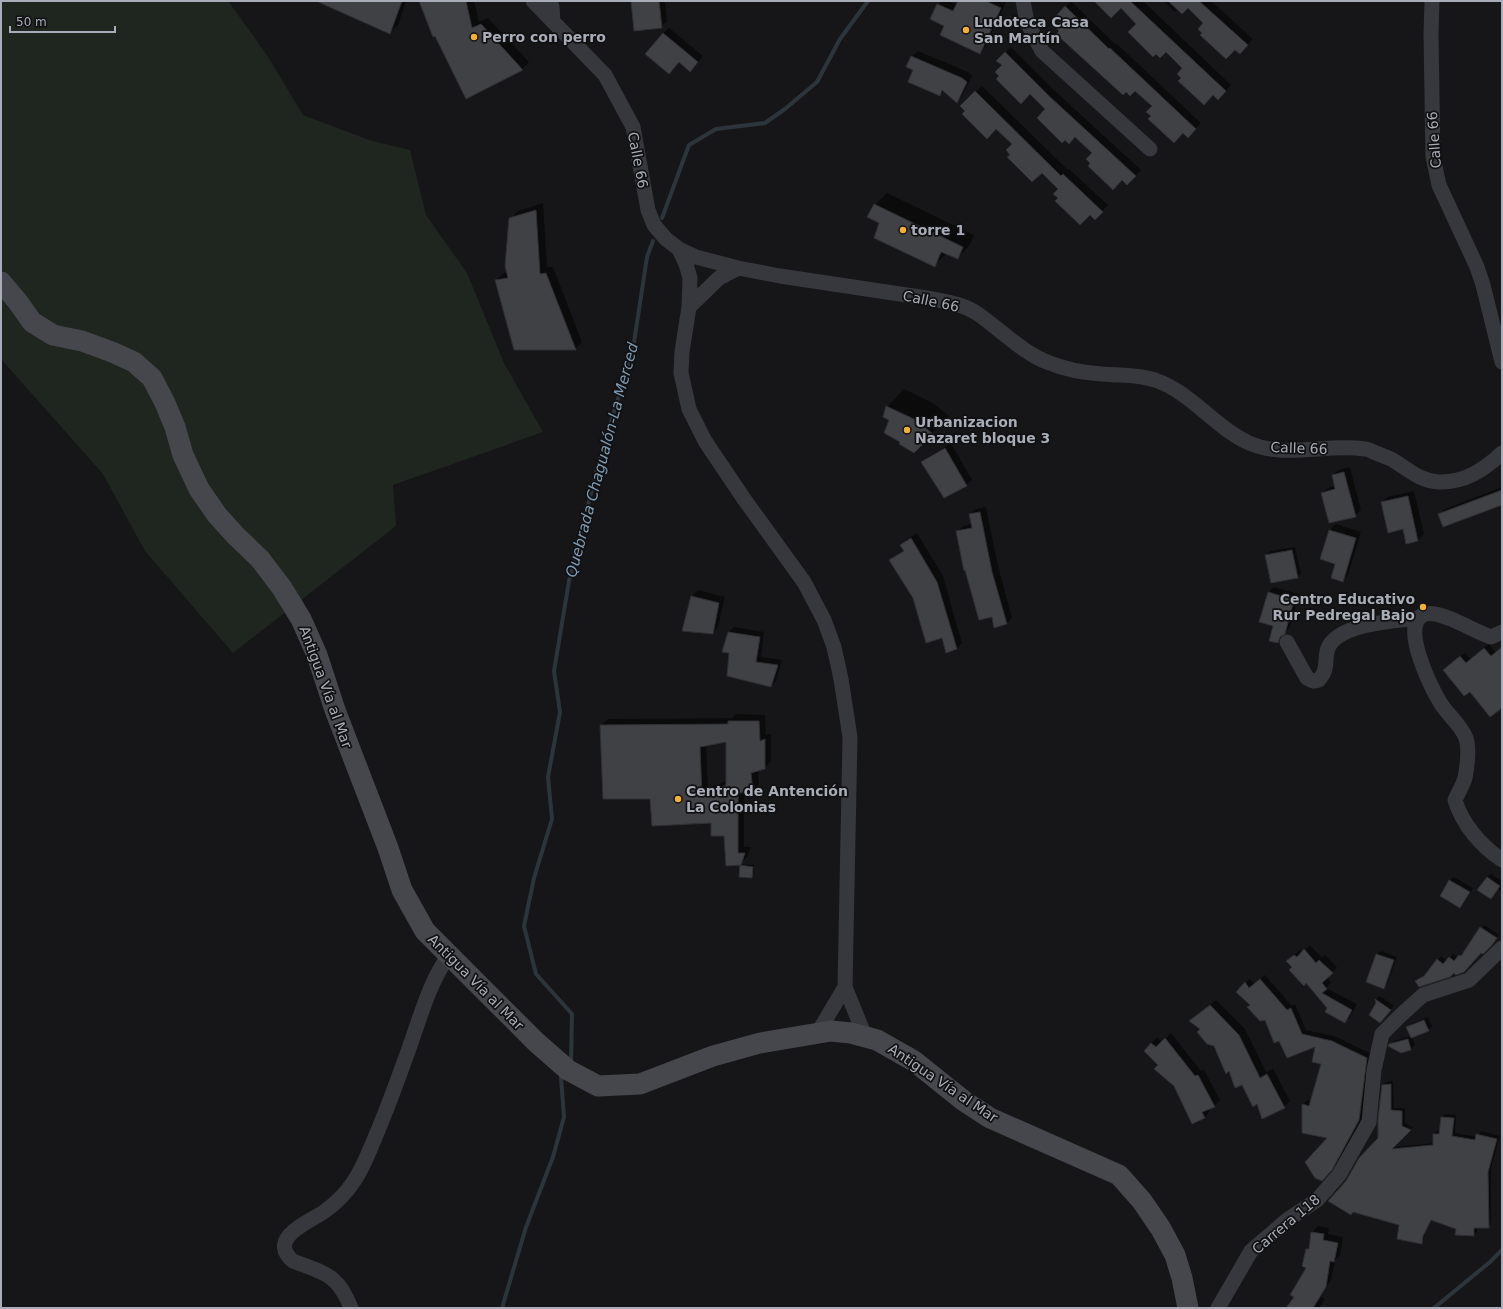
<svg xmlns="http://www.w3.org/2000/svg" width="1503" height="1309" font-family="'DejaVu Sans',sans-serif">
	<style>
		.green { fill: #1e261f }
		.shadow { fill: #0007; fill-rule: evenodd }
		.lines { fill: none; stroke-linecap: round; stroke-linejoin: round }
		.stream { stroke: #2c353c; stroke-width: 4 }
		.building { fill: #404145; stroke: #303034; fill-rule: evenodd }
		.street { stroke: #37383d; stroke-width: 15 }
		.secondary { stroke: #45474d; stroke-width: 21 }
		.poi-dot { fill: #f2b134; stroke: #111113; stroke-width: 1.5 }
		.labels { text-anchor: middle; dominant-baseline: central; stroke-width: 3.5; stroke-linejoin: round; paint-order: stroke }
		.poi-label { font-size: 14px; font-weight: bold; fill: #a8adb8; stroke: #111113; text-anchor: start }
		.street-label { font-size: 14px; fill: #a8adb8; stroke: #111113 }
		.water-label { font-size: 15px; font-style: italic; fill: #7f9bb3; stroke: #111113 }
	</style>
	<rect width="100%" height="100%" fill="#161618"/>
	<path class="green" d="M1,1H228L267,55L303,115L369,140L410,150L426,215L467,273L504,363L543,432L393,485L396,526L233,653L145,551L103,474L1,359Z"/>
	<path class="shadow" d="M312,1H406L398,25L390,32L332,7Z
		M420,1H474L479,22L488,18L529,62L522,69Z
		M632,1H665L667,21L661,27Z
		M942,1H948L957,5L959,1H1003L1006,2L985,47L980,53L945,25L938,5Z
		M1071,1L1115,44L1116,43L1201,123L1188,136L1183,132L1152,116L1154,106L1061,31L1062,21L1057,16Z
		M1095,1H1143L1231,85L1218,99L1213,94L1182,78L1184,68L1121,7Z
		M1164,1H1211L1253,39L1240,53L1235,48L1204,33L1205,23L1188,7L1178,9L1175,12Z
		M669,28L703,56L696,65L679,62L669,73L663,33Z
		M1011,47L1054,90L1141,170L1127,184L1122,179L1092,163L1093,153L1030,93L1000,76L1004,64L997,61Z
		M918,51L968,72L972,76L962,96L957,102L944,90L940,95L914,69L912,56Z
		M982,86L1068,170L1069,169L1108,205L1095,219L1090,214L1059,198V189L1042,171L1011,155L1013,144L996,128L966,111L961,106Z
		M887,193L974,235L969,246L958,258L947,253L934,266L880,222L869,217L875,205Z
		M543,203L547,267H553L582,342L575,349L496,280L504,273L507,272L510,219L518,211Z
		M904,389L933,403L949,416L914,451L901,442L887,407Z
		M951,443L972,480L966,485L922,463L928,457Z
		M1350,467L1361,510L1355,516L1322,493L1328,488L1335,486L1333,475L1338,470Z
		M1502,487V504L1439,514L1445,509Z
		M1414,491L1424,534L1418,540L1407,543L1403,528L1382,502L1388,497Z
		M986,507L998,566L1012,618L1007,623L992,615L966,569L957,532L963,526L972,524L970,514L976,509Z
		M1336,524L1361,532L1348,575L1343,581L1336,563L1322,559L1330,530Z
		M917,533L943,576L962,643L957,649L943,637L914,598L890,560L904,550L901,545L907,539Z
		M1295,547L1301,574L1297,577L1266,555L1270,551Z
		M1274,587L1299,594L1290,627L1278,642L1268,593Z
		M698,590L725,597L718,627L712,633L684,630L692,596Z
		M734,627L764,632L761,657L782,660L776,681L771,686L730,652L724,651L729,632Z
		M1489,644L1495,652L1502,647V707L1448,666L1465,653L1470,659Z
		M736,714L765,715L766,735L771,734V762L764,768L758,770L759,785L752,791L744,792V847H751L747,857L740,864L725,835L712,822L651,798L601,725L608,719L732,718ZM727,741V781L708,788L706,745Z
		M742,864L754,865L753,875L751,877L741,866Z
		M1491,874L1502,881V892L1498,889L1487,877Z
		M1454,877L1473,888L1464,904L1460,907L1441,896L1450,880Z
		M1484,925L1499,935L1495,940L1483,952L1481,951L1454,972L1416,981L1427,974L1441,956L1447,961L1453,954L1458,958L1463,952L1464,953Z
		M1310,945L1322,958L1325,955L1337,967L1327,977L1331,983L1326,988L1357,1004L1350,1017L1345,1022L1328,1008L1287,961L1300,950L1303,952Z
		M1381,951L1397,957L1387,984L1383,988L1367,981L1377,954Z
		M1265,975L1292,1006L1295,1004L1306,1030L1337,1037L1371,1054L1364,1115L1336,1164L1326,1175L1329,1137L1303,1133V1104L1308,1100L1311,1101L1322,1063L1316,1045L1280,1039L1265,1019L1248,1007L1251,1004L1245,983L1250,979L1254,984Z
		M1380,996L1394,1006L1384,1018L1376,999Z
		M1216,1000L1245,1029L1266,1072L1273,1069L1290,1101L1284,1107L1257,1103L1229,1070L1215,1045L1201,1029L1196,1016Z
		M1428,1017L1432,1026L1429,1030L1412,1037L1415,1045L1411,1049L1401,1052L1390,1045L1394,1041L1411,1036L1408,1028L1411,1024Z
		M1171,1033L1201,1071L1204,1070L1220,1100L1214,1106L1209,1108L1210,1111L1205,1117L1192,1122L1175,1086L1159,1065L1151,1043L1157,1038L1162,1042Z
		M1393,1081L1394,1108H1405V1123L1413,1127L1394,1147L1434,1143V1134L1437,1131H1440L1442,1117L1445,1114L1456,1115L1455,1133L1477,1137L1481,1131L1500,1136L1491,1168V1224L1488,1227H1477V1232L1474,1235L1432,1219L1425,1232L1424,1239L1421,1243L1347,1182L1379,1139L1383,1085L1386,1082Z
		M1318,1226L1329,1228L1328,1234L1343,1237L1340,1255L1335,1260L1331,1280L1321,1297L1325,1299L1319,1308H1288L1295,1296L1308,1267L1307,1250L1310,1247L1312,1232Z"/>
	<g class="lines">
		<path class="stream" d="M662,218L689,145L716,129L765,123L785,109L817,82L840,39L868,1
			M571,1063L572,1014L536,974L524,926L534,878L552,819L548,777L560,712L554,671L569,581L598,465L633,349L647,257L653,241
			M502,1308L526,1227L553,1157L564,1117L561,1077
			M1434,1308L1490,1262L1502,1250"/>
	</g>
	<path class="building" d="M316,1H402L390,34Z
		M419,1H466L472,28L481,24L523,70L466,99L435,36L433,37Z
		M631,1H659L662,28L634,31Z
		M958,1H986L1001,8L980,54L940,35L944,26L930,19L937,4L953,11Z
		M1094,1H1130L1226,91L1218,100L1213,95L1204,105L1178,81L1181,78L1177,74L1182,68L1166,52L1160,58L1156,54L1153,57L1128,32L1136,24L1121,8L1111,18Z
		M1168,1H1199L1248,45L1240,54L1235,50L1226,59L1200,35L1202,33L1198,29L1203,23L1188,8L1182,14Z
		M1065,6L1109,49L1110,48L1196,129L1188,138L1183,133L1174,143L1148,119L1151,116L1146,112L1152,106L1135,91L1130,96L1126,92L1123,95L1056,34L1059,31L1055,27L1061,21L1056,16Z
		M663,33L698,62L690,72L679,62L669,74L645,54Z
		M1005,52L1049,96L1136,176L1127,185L1122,180L1113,190L1088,166L1090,163L1086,159L1092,153L1075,137L1069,144L1065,140L1062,143L1037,118L1045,109L1030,94L1021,104L996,79L999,76L995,72L1002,65L996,61Z
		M911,56L962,78L967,82L957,103L942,90L940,96L908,82L913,70L906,67Z
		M975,91L1061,176L1063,174L1103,212L1095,220L1090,215L1080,225L1055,201L1058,198L1053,194L1058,189L1042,173L1032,182L1007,157L1010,155L1006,150L1012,144L996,129L987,139L962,114L965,111L960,106Z
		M874,204L963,247L958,259L941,252L935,267L874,238L879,223L867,217Z
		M536,210L540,274L546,273L576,350H514L495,280L508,278L505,266L509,218Z
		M886,406L916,420L933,434L914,453L899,444L900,442L884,433L889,420L883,417Z
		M945,448L967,486L944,498L921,462Z
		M1344,472L1356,517L1329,523L1321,493L1335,489L1332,475Z
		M1502,490V505L1443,527L1438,514Z
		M1408,496L1418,541L1406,544L1403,529L1388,533L1381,502Z
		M980,512L992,572L1007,624L994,628L992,617L979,620L965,570L964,571L956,531L972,528L969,514Z
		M1329,530L1356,538L1343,582L1331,578L1335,564L1320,559Z
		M911,538L937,582L957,649L946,653L942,638L926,643L913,598L889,560L904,551L900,545Z
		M1292,550L1298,578L1271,583L1265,555Z
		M1268,592L1294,600L1285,634L1280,637L1278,643L1269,641L1273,626L1259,622Z
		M691,596L719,603L713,634L682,631Z
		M728,632L760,637L756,662L778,665L771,687L727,676L729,653L722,652Z
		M1502,647V708L1490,717L1470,692L1464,696L1443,670L1460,656L1466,663L1484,648L1491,656Z
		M728,721H759L760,741L765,739V769L751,773L753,792L738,793V853H745L741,865L726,866L724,836H711V823L652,826L650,799H603L600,725L728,724ZM726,742V785L702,794L700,747Z
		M740,865L753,867L752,878L739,877Z
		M1487,877L1500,886L1491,899L1477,890Z
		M1449,880L1470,892L1460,908L1440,896Z
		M1480,927L1497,938L1492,945L1483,954L1481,953L1464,972L1456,975L1454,973L1450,977L1419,987L1415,981L1424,976L1437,959L1443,964L1449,957L1454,961L1459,955L1461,956Z
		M1304,949L1316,963L1319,960L1333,973L1322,983L1327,989L1322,993L1352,1010L1345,1023L1325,1012L1327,1008L1306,983L1304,986L1289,970L1292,967L1286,961L1294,955L1297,957Z
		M1376,954L1394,960L1384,989L1366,982Z
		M1260,979L1287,1010L1291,1008L1302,1034L1332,1041L1367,1058L1359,1120L1332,1170L1322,1181L1315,1178L1305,1162L1327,1138L1302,1133V1104L1309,1106L1321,1064L1312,1062L1315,1047L1287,1058L1279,1041L1274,1043L1265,1020L1260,1021L1247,1007L1250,1005L1236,992L1245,982L1249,988Z
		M1375,999L1391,1010L1380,1023L1369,1015L1376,1003Z
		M1210,1005L1239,1035L1260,1078L1267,1074L1285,1108L1262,1119L1257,1104L1253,1107L1242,1085L1235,1088L1229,1071L1226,1074L1214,1046L1207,1044L1197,1032L1200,1029L1189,1021Z
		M1424,1020L1429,1031L1411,1038L1406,1027Z
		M1165,1038L1195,1076L1198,1075L1215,1107L1202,1112L1205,1118L1192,1124L1174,1086L1154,1069L1158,1065L1144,1051L1151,1043L1156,1047Z
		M1408,1039L1411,1050L1401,1053L1388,1046L1389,1044Z
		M1391,1084V1110L1402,1111V1126L1411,1130L1392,1149L1433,1145V1134H1439L1441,1117L1454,1118L1452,1136L1475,1140L1476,1134L1497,1139L1488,1172L1489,1228H1474V1236L1455,1235L1456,1229L1431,1220L1423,1236L1422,1244L1397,1239L1399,1225L1353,1212L1351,1215L1328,1201L1346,1181L1359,1158L1378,1138V1119L1382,1085Z
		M1311,1232L1324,1234L1323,1240L1338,1243L1334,1262L1330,1261L1326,1287L1313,1308H1286L1294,1297L1290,1295L1306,1268L1302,1266L1306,1249H1309Z"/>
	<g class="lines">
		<path class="street" d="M533,1L605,75L633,127L648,210L654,225L666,239L679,249L696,257L738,268L780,276L933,299C947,302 962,304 975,312C998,327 1021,352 1047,362C1064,369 1084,373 1102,374C1123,376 1135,374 1155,380C1191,392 1214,427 1249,443C1285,459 1327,443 1365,449C1369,449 1373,452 1376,453C1381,455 1386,457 1391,459C1407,468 1419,481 1438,482C1464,483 1484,470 1502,453
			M550,1L552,7L553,22
			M1023,1L1027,22L1042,51L1150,149
			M1432,1L1431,34L1433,157L1439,185L1477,267L1483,285L1502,362
			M679,249L686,264L690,278L689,307L682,352L681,373L689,409L705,441L744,499L804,582L824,620L834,647L841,679L850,737L845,987
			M689,307L719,278L738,268
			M1502,632L1491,637C1475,632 1441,610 1426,614C1397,621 1432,689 1441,704C1448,715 1460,724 1465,736C1470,745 1467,768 1465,778C1463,785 1458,793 1455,800C1462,824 1481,846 1502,860
			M1287,642L1307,678L1313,681L1319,680C1320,678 1323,675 1324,672C1327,665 1325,656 1328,648C1339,623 1395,621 1419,618
			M817,1034L845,987L865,1036
			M351,1308C338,1274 324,1273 293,1261C266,1238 310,1222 325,1211C336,1203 347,1192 354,1181C363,1168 368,1154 374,1140C388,1107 400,1074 412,1040C422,1011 431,980 449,955
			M1218,1308L1251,1251L1287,1220L1317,1200L1339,1175L1369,1122L1374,1070L1382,1034L1401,1015L1423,995L1469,980L1502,948"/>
		<path class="secondary" d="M1,282L18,302L32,322L53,335L82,341L112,352L134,362L152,378L165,403L175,427L183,455L199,489L217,515L236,536L260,559L282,588L301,619L317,655L335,710L388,848L402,890L425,931L536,1042L568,1070L598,1086L640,1084L713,1056L760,1043L831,1031L851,1033L877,1040L914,1061L964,1101L990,1118L1119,1175L1142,1201L1161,1229L1175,1255L1182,1278L1188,1308"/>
	</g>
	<g class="poi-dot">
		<circle cx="966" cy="30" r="4"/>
		<circle cx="474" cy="37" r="4"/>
		<circle cx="903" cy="230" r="4"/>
		<circle cx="907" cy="430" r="4"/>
		<circle cx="1423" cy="607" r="4"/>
		<circle cx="678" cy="799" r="4"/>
	</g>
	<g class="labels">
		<g class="poi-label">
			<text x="974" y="22">Ludoteca Casa<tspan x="974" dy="16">San Martín</tspan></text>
			<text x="482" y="37">Perro con perro</text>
			<text x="911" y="230">torre 1</text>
			<text x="915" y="422">Urbanizacion<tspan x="915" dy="16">Nazaret bloque 3</tspan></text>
			<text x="1415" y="599" text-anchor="end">Centro Educativo<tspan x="1415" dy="16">Rur Pedregal Bajo</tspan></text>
			<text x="686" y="791">Centro de Antención<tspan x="686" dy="16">La Colonias</tspan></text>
		</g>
		<g class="street-label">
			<text transform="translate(1434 140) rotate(-94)">Calle 66</text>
			<text transform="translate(638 160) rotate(79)">Calle 66</text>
			<text transform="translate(931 301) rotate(12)">Calle 66</text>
			<text transform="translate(1299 448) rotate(2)">Calle 66</text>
			<text transform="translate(326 687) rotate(70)">Antigua Vía al Mar</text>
			<text transform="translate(476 982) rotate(45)">Antigua Vía al Mar</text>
			<text transform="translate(943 1083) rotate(34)">Antigua Vía al Mar</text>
			<text transform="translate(1286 1224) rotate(-40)">Carrera 118</text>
		</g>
		<g class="water-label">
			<text transform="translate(602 460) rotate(-75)">Quebrada Chagualón-La Merced</text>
		</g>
	</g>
	<rect width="1503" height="1309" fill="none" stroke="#a8adb8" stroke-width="4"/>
	<path d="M10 26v6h105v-6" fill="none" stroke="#a8adb8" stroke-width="2"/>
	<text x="16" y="26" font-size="12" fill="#a8adb8" stroke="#111113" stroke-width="3" paint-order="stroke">50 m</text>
</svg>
